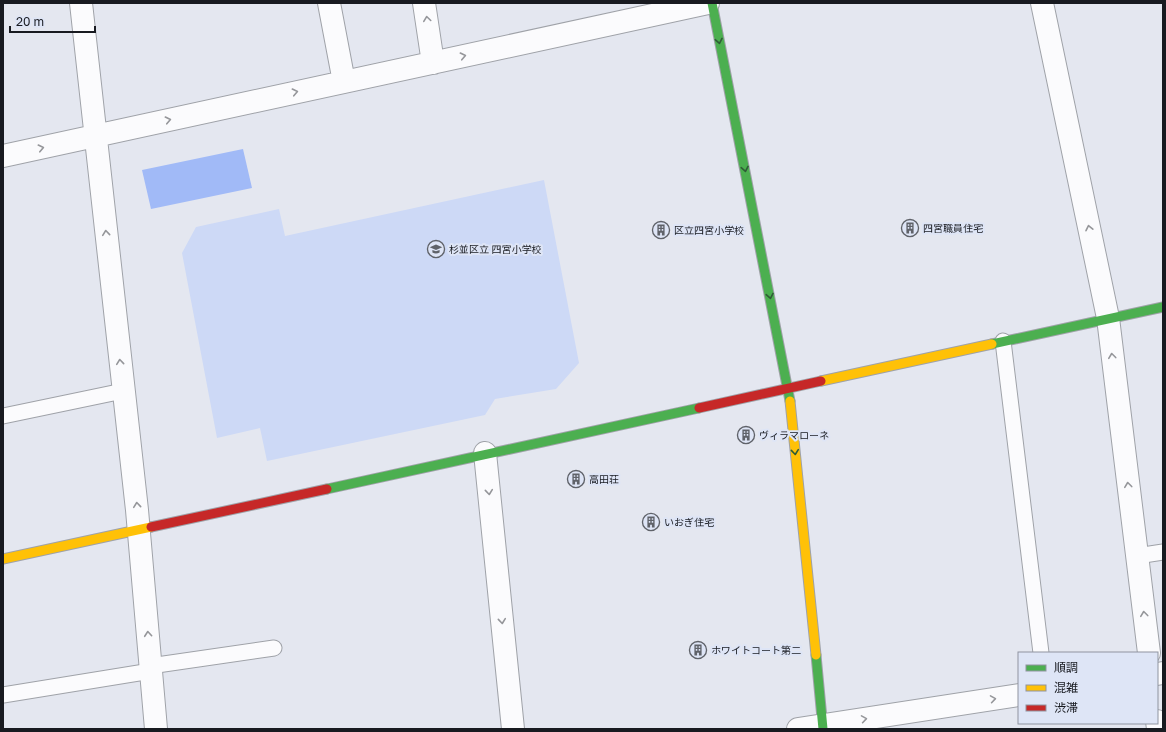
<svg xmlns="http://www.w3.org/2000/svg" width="1166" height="732" font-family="'Golos Text','Noto Sans JP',sans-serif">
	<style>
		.green { fill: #cdd9f6 }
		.water { fill: #a1baf7 }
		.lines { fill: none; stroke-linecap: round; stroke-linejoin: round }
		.lane-casing { stroke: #9fa2a8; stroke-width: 17 }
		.street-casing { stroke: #9fa2a8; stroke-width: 24 }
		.fast-casing { stroke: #9fa2a8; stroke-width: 11 }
		.slow-casing { stroke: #9fa2a8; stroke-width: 11 }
		.jam-casing { stroke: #9fa2a8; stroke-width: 11 }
		.lane { stroke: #fbfbfd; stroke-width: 15 }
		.street { stroke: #fbfbfd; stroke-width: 22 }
		.fast { stroke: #4caf50; stroke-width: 9 }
		.slow { stroke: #ffc107; stroke-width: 9 }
		.jam { stroke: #c62828; stroke-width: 9 }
		.oneway { stroke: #95969a }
		.oneway2 { stroke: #2f5d36 }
		.labels { text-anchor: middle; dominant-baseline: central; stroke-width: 4; stroke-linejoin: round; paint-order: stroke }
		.poi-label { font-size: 10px; fill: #181a20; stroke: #dee5f6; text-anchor: start }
	</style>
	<rect width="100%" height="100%" fill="#e4e7f0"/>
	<path class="green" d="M544,180L579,363L556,389L495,399L485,415L267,461L260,428L217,438L182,253L196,227L279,209L285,236Z"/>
	<path class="water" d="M243,149L252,188L151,209L142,170Z"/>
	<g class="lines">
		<g class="lane-casing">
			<path id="lane" d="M1003,341L1041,653
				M3,416L123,391
				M1137,556L1163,552
				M150,666L274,648
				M3,695L151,671"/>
		</g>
		<g class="street-casing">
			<path id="street" d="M81,3L137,510L156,729
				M329,3L344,82
				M424,3L433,63
				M1042,3L1108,318L1149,653
				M3,156L708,3
				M485,453L513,729
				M1157,674L1163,673
				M1157,721L1158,729
				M798,729L1019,695"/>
		</g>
		<g class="fast-casing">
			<path id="fast" d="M712,3L790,401
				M992,344L1163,307
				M327,489L699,408
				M816,655L823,729"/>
		</g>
		<g class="slow-casing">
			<path id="slow" d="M821,381L992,344
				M790,401L816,655
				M3,559L151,527"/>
		</g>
		<g class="jam-casing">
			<path id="jam" d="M699,408L821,381
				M151,527L327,489"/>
		</g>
		<use href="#lane" class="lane"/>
		<use href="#street" class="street"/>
		<use href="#fast" class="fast"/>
		<use href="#slow" class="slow"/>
		<use href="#jam" class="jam"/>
	</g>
	<defs><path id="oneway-chevron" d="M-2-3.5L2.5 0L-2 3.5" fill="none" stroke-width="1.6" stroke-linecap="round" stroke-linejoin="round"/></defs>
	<g class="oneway">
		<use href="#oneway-chevron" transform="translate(427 19) rotate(-98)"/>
		<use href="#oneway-chevron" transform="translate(463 56) rotate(-12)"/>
		<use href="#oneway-chevron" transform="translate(295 92) rotate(-12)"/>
		<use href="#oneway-chevron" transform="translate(168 120) rotate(-12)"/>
		<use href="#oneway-chevron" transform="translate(41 148) rotate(-13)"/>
		<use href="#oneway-chevron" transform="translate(1089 228) rotate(-102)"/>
		<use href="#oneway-chevron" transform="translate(106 233) rotate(-96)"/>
		<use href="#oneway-chevron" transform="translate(1112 356) rotate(-97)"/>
		<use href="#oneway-chevron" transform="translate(120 362) rotate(-96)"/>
		<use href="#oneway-chevron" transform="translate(1128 485) rotate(-97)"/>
		<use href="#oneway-chevron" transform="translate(489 492) rotate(84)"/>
		<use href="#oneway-chevron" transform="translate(137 505) rotate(-96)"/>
		<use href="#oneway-chevron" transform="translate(1144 614) rotate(-97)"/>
		<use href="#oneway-chevron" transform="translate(502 621) rotate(84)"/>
		<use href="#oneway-chevron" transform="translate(148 634) rotate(-95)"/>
		<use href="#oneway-chevron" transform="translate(993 699) rotate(-9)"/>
		<use href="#oneway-chevron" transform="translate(864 719) rotate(-9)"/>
	</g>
	<g class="oneway2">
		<use href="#oneway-chevron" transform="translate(719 41) rotate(79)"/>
		<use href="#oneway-chevron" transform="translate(745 169) rotate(79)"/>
		<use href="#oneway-chevron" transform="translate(770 296) rotate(79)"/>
		<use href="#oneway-chevron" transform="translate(795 452) rotate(84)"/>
	</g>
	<defs>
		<g id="building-ring" transform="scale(0.9)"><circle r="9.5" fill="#dee5f6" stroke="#5f6269" stroke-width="1.5"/><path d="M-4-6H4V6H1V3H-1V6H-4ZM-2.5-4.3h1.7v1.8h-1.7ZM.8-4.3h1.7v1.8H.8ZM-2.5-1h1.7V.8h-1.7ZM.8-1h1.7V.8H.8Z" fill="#5f6269"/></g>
		<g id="school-ring" transform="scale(0.9)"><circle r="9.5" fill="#dee5f6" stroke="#5f6269" stroke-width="1.5"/><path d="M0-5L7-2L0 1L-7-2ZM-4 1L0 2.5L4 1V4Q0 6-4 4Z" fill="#5f6269"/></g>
	</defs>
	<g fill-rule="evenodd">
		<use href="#building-ring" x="910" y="228"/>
		<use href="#building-ring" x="661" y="230"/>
		<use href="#school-ring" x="436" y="249"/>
		<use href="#building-ring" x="746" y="435"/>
		<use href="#building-ring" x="576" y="479"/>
		<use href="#building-ring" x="651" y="522"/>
		<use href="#building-ring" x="698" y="650"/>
	</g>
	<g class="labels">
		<g class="poi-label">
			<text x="923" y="228">四宮職員住宅</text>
			<text x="674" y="230">区立四宮小学校</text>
			<text x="449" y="249">杉並区立 四宮小学校</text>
			<text x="759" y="435">ヴィラマローネ</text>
			<text x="589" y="479">高田荘</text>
			<text x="664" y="522">いおぎ住宅</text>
			<text x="711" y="650">ホワイトコート第二</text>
		</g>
	</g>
	<rect width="1166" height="732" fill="none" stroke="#181a20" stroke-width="8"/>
	<rect x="1018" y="652" width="140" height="72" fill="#dee5f6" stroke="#8f94a0"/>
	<rect x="1026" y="665" width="20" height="6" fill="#4caf50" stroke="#8f94a0"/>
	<text x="1054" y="672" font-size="12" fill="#181a20">順調</text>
	<rect x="1026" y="685" width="20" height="6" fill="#ffc107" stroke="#8f94a0"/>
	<text x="1054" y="692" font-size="12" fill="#181a20">混雑</text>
	<rect x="1026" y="705" width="20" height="6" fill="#c62828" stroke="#8f94a0"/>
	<text x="1054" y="712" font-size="12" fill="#181a20">渋滞</text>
	<path d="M10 26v6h85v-6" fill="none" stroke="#181a20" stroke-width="2"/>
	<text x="16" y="26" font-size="12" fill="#181a20" stroke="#dee5f6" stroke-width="3" paint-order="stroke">20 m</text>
</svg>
